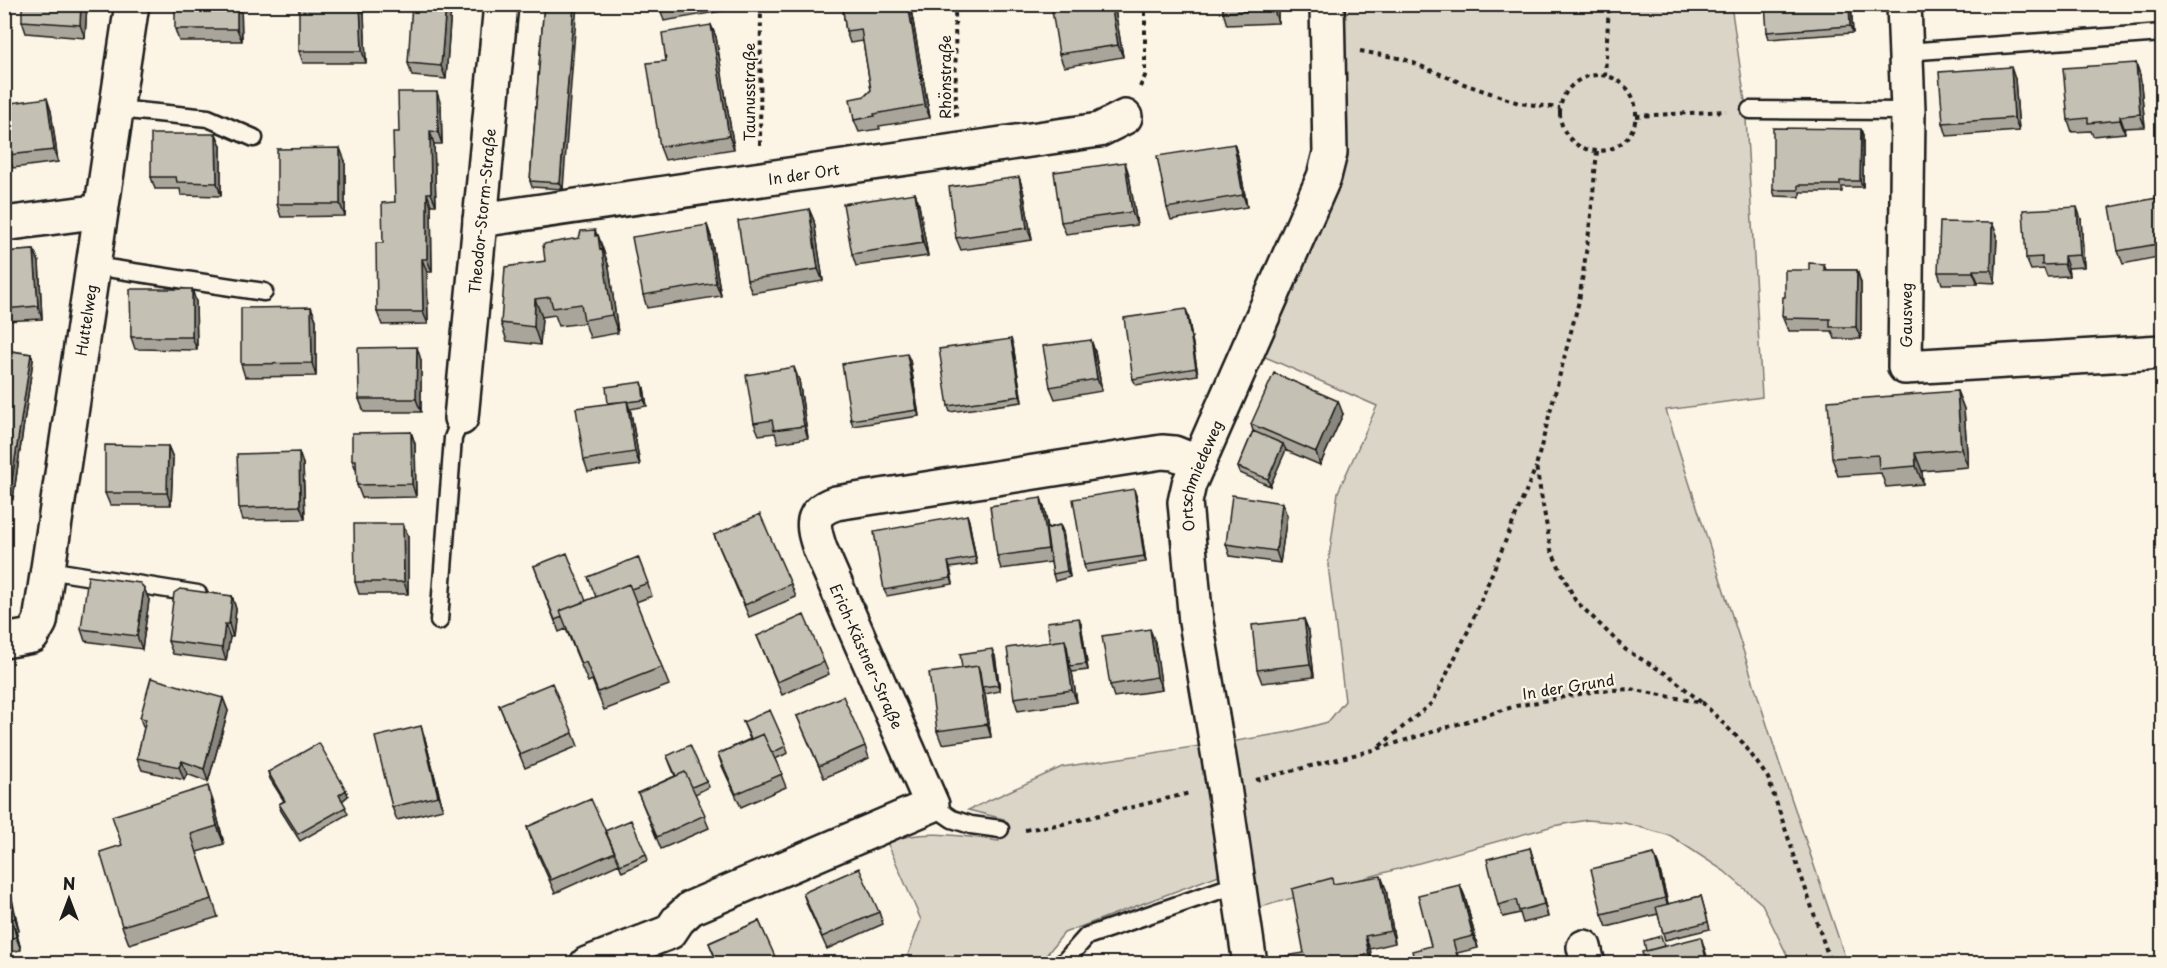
<svg xmlns="http://www.w3.org/2000/svg" width="2167" height="968" font-family="'Playpen Sans',sans-serif">
	<style>
		.green { fill: #dbd5c8; stroke: #7c7872; stroke-width: 1.5 }
		.lines { fill: none; stroke-linecap: round; stroke-linejoin: round }
		.service-casing { stroke: #1c1c1c; stroke-width: 21 }
		.minor-casing { stroke: #1c1c1c; stroke-width: 38 }
		.path { stroke: #1c1c1c; stroke-width: 4; stroke-dasharray: 4.5 4.5; stroke-linecap: butt }
		.service { stroke: #fcf5e5; stroke-width: 16 }
		.minor { stroke: #fcf5e5; stroke-width: 33 }
		.wall { fill: #a9a59a; stroke: #1c1c1c; stroke-width: 1.5 }
		.shaded-wall { fill: #89867d; stroke: #1c1c1c; stroke-width: 1.5 }
		.building { fill: #c4c0b3; stroke: #1c1c1c; stroke-width: 1.5 }
		.labels { text-anchor: middle; dominant-baseline: central; stroke-width: 4.5; stroke-linejoin: round; paint-order: stroke }
		.street-label { font-size: 15px; fill: #1c1c1c; stroke: #fcf5e5 }
	</style>
	<rect width="100%" height="100%" fill="#fcf5e5"/>
	<filter id="ink" filterUnits="userSpaceOnUse"><feTurbulence type="fractalNoise" baseFrequency=".0167" numOctaves="2"/><feDisplacementMap in="SourceGraphic" scale="12" xChannelSelector="R" yChannelSelector="G"/><feConvolveMatrix kernelMatrix="1 2 1 2 8 2 1 2 1" color-interpolation-filters="sRGB"/></filter>
	<g filter="url(#ink)">
		<path class="green" d="M1341,5H1731L1745,101L1762,397L1666,410L1779,762L1847,963H1791L1762,904L1724,871L1671,836L1625,823L1587,820L1553,826L1257,908L1230,742L1290,732L1328,722L1345,701L1328,565L1338,492L1377,406L1263,356L1344,154Z
			M1199,746L1219,875L1064,933L1040,963H905L921,920L887,842C922,828 963,836 999,841L1004,819L968,810L1062,767Z"/>
		<g class="lines">
			<g class="service-casing">
				<path id="service" d="M1906,52L2162,33
					M117,109L208,118L254,138
					M1750,110L1908,111
					M94,266L264,292
					M48,570L198,594
					M439,621L453,438L461,418
					M932,805L952,819L971,825L1000,829
					M1062,964L1087,936L1238,884"/>
			</g>
			<g class="minor-casing">
				<g id="minor">
					<path d="M1904,4L1908,111L1905,367L2162,352"/>
					<path id="s1" d="M480,220L1099,130L1125,117"/>
					<path d="M4,224L101,211"/>
					<path id="s2" d="M461,418L501,4"/>
					<path id="s3" d="M4,641L32,636L40,622L132,4"/>
					<path d="M1584,947L1588,964"/>
					<path d="M587,964L670,932L678,920L691,908L932,805L820,549C812,525 809,512 836,503L1162,452L1174,453L1199,463"/>
					<path id="s4" d="M1250,964L1224,787L1196,622L1185,502L1189,484L1324,177L1330,153L1327,4"/>
				</g>
			</g>
			<path class="path" d="M955,4L956,118
				M1360,51L1404,59L1464,84L1519,103L1560,108
				M1560 113a38 38 0 1 1 76 0a38 38 0 1 1-76 0Z
				M1605,76L1609,4
				M1140,87L1145,76V4
				M1636,116L1726,111
				M760,145L761,4
				M1597,151L1590,225L1579,301L1536,466L1551,550L1575,600L1626,650L1670,676L1702,703
				M1380,746L1433,702L1469,629L1536,467
				M1256,780L1377,749L1516,706L1596,691L1630,689L1703,703L1743,743L1768,778L1831,964
				M1025,830L1063,824L1190,793"/>
			<use href="#service" class="service"/>
			<use href="#minor" class="minor"/>
		</g>
		<path class="wall" d="M87,4L85,38L26,33L22,21Z
			M241,4L242,41H179L175,29Z
			M544,4L563,189L532,187L530,181Z
			M659,4H733L734,9L664,21Z
			M842,4H910L930,118L879,126L880,129L859,132L854,120L865,96L871,90L863,41L850,43L846,31Z
			M1114,4L1123,57L1064,67L1059,54Z
			M1223,4H1278V23L1227,25L1223,12Z
			M1851,4L1853,33L1769,39L1767,32Z
			M451,7L446,79L412,76L408,63Z
			M364,14L366,63H303L299,51Z
			M711,25L716,37L734,149L665,160L660,147Z
			M2136,63L2140,75L2145,127L2124,128L2125,133L2093,136L2091,131L2072,132L2068,120Z
			M2015,79L2019,131L1947,136L1943,123Z
			M441,105L442,144H434L436,205H431L432,272H427L428,324L382,325L377,312L383,243L395,202L399,132Z
			M51,111L58,162L13,168L8,155Z
			M216,134L221,146V196L181,195L180,189H155L151,177Z
			M1863,135V187H1842V192H1800V197L1775,196L1773,190Z
			M1234,144L1238,156L1247,207L1171,220L1167,208Z
			M345,161V216L281,217L277,204Z
			M1129,175L1137,225L1066,234L1061,222Z
			M1019,177L1023,190L1032,240L961,250L956,238Z
			M915,193L919,205L928,256L856,266L852,254Z
			M2163,199V256L2123,264L2118,251Z
			M809,209L814,221L823,281L752,293L747,280Z
			M2081,219L2084,267L2068,268L2069,276L2047,277L2044,269L2031,270L2026,258Z
			M1992,223L1997,235L1995,283L1978,282V284H1942L1938,272Z
			M707,225L711,237L721,296L647,308L643,295Z
			M598,235L609,267L618,333L590,338L585,323L559,326L555,315L542,317L540,345L507,341L501,323L545,261L579,238Z
			M34,250L39,262L42,319L4,321V252Z
			M1824,264L1826,270H1857L1861,283V339H1835L1832,331H1789L1788,328H1787L1782,316L1809,270Z
			M192,289L196,302L197,350L135,349L131,337Z
			M311,307L316,320V376L245,377L241,364Z
			M1188,315L1198,375L1136,385L1133,379Z
			M1011,339L1013,345L1022,402L950,412L948,406Z
			M1091,340L1095,352L1102,391L1055,399L1050,387Z
			M4,350L31,354L33,360L13,499L4,497Z
			M421,360V412H364L359,399Z
			M910,360L919,416L853,426L851,420Z
			M799,380L808,438L778,443L775,433L759,435L754,423Z
			M644,388L647,406L630,409L631,413L640,465L588,472L584,460L608,403Z
			M1957,391L1964,409L1968,467L1922,471L1923,484L1886,487L1881,473L1838,476L1832,458Z
			M1343,414L1320,465L1285,450L1270,486L1240,473L1238,467L1253,431L1251,424Z
			M411,432L415,444L416,497L362,498L357,485V472L352,460Z
			M168,446L173,458L171,505H110L105,493Z
			M303,464L305,519L243,520L239,508Z
			M1136,496L1146,562L1086,572L1084,565Z
			M1041,498L1045,511L1048,528L1060,525L1063,532L1070,577L1055,581L1053,574L1051,562L1001,569L997,556Z
			M967,515L969,521L977,564L950,568L953,584L887,596L884,590Z
			M1287,515L1280,563L1230,556L1226,544Z
			M403,524L408,536V594H359L355,582Z
			M714,535L791,584L796,597L749,617Z
			M638,557L652,596L636,602L669,685L604,710L592,680L588,682L566,629L559,632L534,566L586,601L596,597Z
			M144,588L149,600L142,649L85,641L81,629Z
			M232,596L236,609L233,637H230L226,661L173,654L168,641Z
			M1304,619L1309,632L1314,677L1262,683L1257,670Z
			M1081,624L1088,670L1072,672L1077,702L1018,711L1014,698L1050,642Z
			M757,636L824,662L829,674L782,695Z
			M1155,642L1162,690L1114,697L1110,685Z
			M995,656L1000,691L985,694L991,737L942,744L937,731L962,668Z
			M223,698L228,711L208,782L187,774L184,780L142,770L137,758L144,729L140,718Z
			M499,705L573,733L578,746L525,768Z
			M797,716L865,746L869,758L824,778Z
			M743,722L786,746L788,753L775,759L786,787L741,807L722,766L718,754L750,739Z
			M425,739L443,809L397,820L392,807Z
			M667,756L706,781L709,787L695,794L709,828L661,849L638,793L675,776Z
			M268,772L346,790L348,796L342,801L348,814L300,841L281,811L279,804L284,801L270,779Z
			M214,804L224,844L197,852L218,917L129,944L122,926V845Z
			M527,827L605,831L646,854L648,860L622,872L619,864L555,893L531,839Z
			M1530,848L1534,861L1548,917L1523,923L1520,913L1503,917L1498,905Z
			M1654,854L1659,867L1668,904L1701,896L1710,929L1665,940L1658,914L1607,927L1602,914Z
			M4,866L19,931H16L21,950L4,953Z
			M1334,884L1386,889L1395,943L1370,949L1373,963H1274L1304,953Z
			M1460,885L1465,897L1478,948L1457,953L1460,963H1415L1431,946Z
			M803,893L879,912L883,924L827,949L807,905Z
			M759,921L777,963H717L709,943Z"/>
		<path class="shaded-wall" d="M81,4H87L85,38L80,25Z
			M237,4H241L242,41L237,29Z
			M360,4H361L364,14L366,63L362,51Z
			M446,4H450L451,7L446,79L441,66Z
			M574,4H577L563,189L560,183Z
			M908,4H910L930,118L925,105Z
			M1111,4H1114L1123,57L1118,45Z
			M1274,4H1278V23L1274,10Z
			M1849,4H1851L1853,33L1850,26Z
			M711,25L716,37L734,149L729,136Z
			M2136,63L2140,75L2145,127L2140,114Z
			M2011,67L2015,79L2019,131L2014,118Z
			M437,92L441,105L442,144L438,132Z
			M47,98L51,111L58,162L54,150Z
			M2120,116L2124,128L2125,133L2120,120Z
			M1861,129L1863,135V187L1860,181Z
			M430,131L434,144L436,205L431,193Z
			M216,134L221,146V196L217,183Z
			M1234,144L1238,156L1247,207L1243,195Z
			M340,148L345,161V216L340,204Z
			M1125,162L1129,175L1137,225L1132,212Z
			M1019,177L1023,190L1032,240L1027,228Z
			M427,193L431,205L432,272L427,259Z
			M915,193L919,205L928,256L923,243Z
			M2077,207L2081,219L2084,267L2080,255Z
			M809,209L814,221L823,281L818,269Z
			M1992,223L1997,235L1995,283L1991,270Z
			M707,225L711,237L721,296L716,283Z
			M595,230L599,240L598,235L609,267L618,333L612,315Z
			M34,250L39,262L42,319L38,306Z
			M2064,256L2068,268L2069,276L2064,264Z
			M422,259L427,272L428,324L423,312Z
			M1857,270L1861,283V339L1856,327Z
			M1973,270L1978,282V284L1973,272Z
			M192,289L196,302L197,350L192,337Z
			M535,299L542,317L540,345L534,327Z
			M311,307L316,320V376L312,363Z
			M1186,309L1188,315L1198,375L1196,368Z
			M1011,339L1013,345L1022,402L1020,396Z
			M1091,340L1095,352L1102,391L1097,379Z
			M417,347L421,360V412L416,399Z
			M31,354L33,360L13,499L10,492Z
			M907,354L910,360L919,416L917,410Z
			M794,367L799,380L808,438L804,426Z
			M642,382L644,388L647,406L644,400Z
			M1957,391L1964,409L1968,467L1961,449Z
			M627,401L631,413L640,465L635,452Z
			M1338,401L1343,414L1320,465L1316,452Z
			M411,432L415,444L416,497L412,484Z
			M1283,444L1286,450L1270,486L1268,479Z
			M168,446L173,458L171,505L167,493Z
			M299,452L303,464L305,519L300,506Z
			M1915,453L1922,471L1923,484L1916,466Z
			M1134,489L1136,496L1146,562L1144,556Z
			M1041,498L1045,511L1052,561L1048,549Z
			M1282,503L1287,515L1280,563L1276,551Z
			M967,515L969,521L977,564L975,557Z
			M403,524L408,536V594L404,582Z
			M1060,525L1063,532L1070,577L1067,571Z
			M948,562L950,568L953,584L951,578Z
			M144,588L149,600L142,649L137,636Z
			M232,596L236,609L233,637L229,624Z
			M1079,618L1081,624L1088,670L1086,664Z
			M1304,619L1309,632L1314,677L1310,664Z
			M225,624L230,637L226,661L222,648Z
			M1150,629L1155,642L1162,690L1157,677Z
			M1065,640L1069,652L1070,666L1072,672L1077,702L1072,690Z
			M992,649L995,656L1000,691L998,685Z
			M978,666L982,678V687L985,694L991,737L987,724Z
			M223,698L228,711L208,782L204,769Z
			M421,726L425,739L443,809L438,796Z
			M182,761L187,774L184,780L179,767Z
			M208,786L214,804L224,844L217,826Z
			M346,790L348,796L341,802L339,795Z
			M1530,848L1534,861L1548,917L1544,904Z
			M1654,854L1659,867L1670,911L1665,898Z
			M4,866L6,871L19,931L15,918L4,871Z
			M1381,876L1386,889L1395,943L1391,931Z
			M1460,885L1465,897L1478,948L1473,936Z
			M12,919L16,931L21,950L16,937Z
			M1365,936L1370,949L1373,963L1369,954Z
			M1701,937L1709,963H1707Z"/>
		<path class="building" d="M22,4H81L80,25L22,21Z
			M175,4H237V29H175Z
			M299,4H360L362,51H299Z
			M412,4H446L441,66L408,63Z
			M544,4H574L560,183L530,181Z
			M659,4H680L660,8Z
			M842,4H908L925,105L874,114L875,116L854,120L850,99L865,96L871,90L861,29L846,31Z
			M1051,4H1111L1118,45L1059,54Z
			M1223,4H1274V10L1223,12Z
			M1765,4H1849L1850,26L1767,32Z
			M711,25L729,136L660,147L647,63L666,61L662,33Z
			M2136,63L2140,114L2120,116V120L2088,123V118L2068,120L2063,68Z
			M2011,67L2014,118L1943,123L1939,72Z
			M398,92H437L438,132L430,131L431,193H427V259H422L423,312H377L376,243H383L382,203L395,202L393,132H399Z
			M47,98L54,150L8,155L4,128V104Z
			M1773,128L1861,129L1860,181H1840V185H1798V190H1773Z
			M151,134H216L217,183L177,182L176,177H151Z
			M1234,144L1243,195L1167,208L1157,156Z
			M340,148V204H277V149Z
			M1125,162L1132,212L1061,222L1054,172Z
			M1019,177L1027,228L956,238L949,187Z
			M915,193L923,243L852,254L843,204Z
			M2162,197L2163,202V243L2118,251L2110,207Z
			M2077,207L2080,255L2064,256V264L2042,265V257L2026,258L2023,210Z
			M809,209L818,269L747,280L738,221Z
			M1940,222L1992,223L1991,270H1973V272H1938Z
			M707,225L716,283L643,295L632,237Z
			M595,230V236L598,235L600,250L602,249L612,315L584,320L581,304L553,308L550,297L535,299L534,327L501,323L505,267L545,261L543,244L579,238L581,231Z
			M34,250L38,306L4,309V252Z
			M1809,263L1824,264V270H1857L1856,327H1830V319L1785,318V316H1782L1783,297H1785V270H1809Z
			M130,289H192V337H131Z
			M311,307L312,363L241,364V308Z
			M1186,309L1196,368L1133,379L1124,318Z
			M1011,339L1020,396L948,406L939,349Z
			M1091,340L1097,379L1050,387L1043,346Z
			M417,347L416,399H359L358,348Z
			M4,350L31,354L10,492L4,491Z
			M907,354L917,410L851,420L842,364Z
			M794,367L804,426L774,430L772,420L754,423L746,375Z
			M1274,373L1338,401L1316,452L1251,424Z
			M642,382L644,400L627,402V401L608,403L606,387Z
			M1957,391L1961,449L1915,453L1916,466L1879,469L1878,455L1832,458L1828,401Z
			M627,401L635,452L584,460L576,408Z
			M1253,431L1283,444L1268,479L1238,467Z
			M411,432L412,484L357,485L356,460H352V433Z
			M105,445L168,446L167,493H105Z
			M299,452L300,506L239,508L237,454Z
			M1134,489L1144,556L1084,565L1073,499Z
			M1232,495L1282,503L1276,551L1226,544Z
			M1041,498L1048,549L997,556L990,506Z
			M760,514L791,584L745,605L714,535Z
			M967,515L975,557L948,562L951,578L884,590L874,532Z
			M354,524H403L404,582H355Z
			M1060,525L1067,571L1053,574L1046,529Z
			M567,553L586,601L560,611L562,617L555,620L534,566Z
			M638,557L648,583L631,589L629,584L596,597L588,577Z
			M88,576L140,583L144,588L137,636L81,629Z
			M629,584L662,667L598,692L586,662L581,664L560,611Z
			M180,589L232,596L229,624H225L222,648L168,641L174,593Z
			M804,615L824,662L777,682L757,636Z
			M1079,618L1086,664L1070,666L1067,646L1065,640L1050,642L1047,622Z
			M1304,619L1310,664L1257,670L1252,625Z
			M1150,629L1157,677L1110,685L1102,636Z
			M1065,640L1072,690L1014,698L1007,648Z
			M992,649L998,685L982,687L980,672L978,666L962,668L960,654Z
			M978,666L987,724L937,731L929,673Z
			M151,678L223,698L204,769L182,761L179,767L137,758L146,719L140,718Z
			M552,683L573,733L520,755L499,705Z
			M843,696L865,746L819,766L797,716Z
			M770,710L786,746L772,753L763,734L751,739L743,722Z
			M421,726L438,796L392,807L375,737Z
			M763,734L782,774L736,794L718,754Z
			M319,743L346,790L339,795L346,807L298,834L279,804L285,801L268,772Z
			M690,745L706,781L692,787L685,772L676,776L667,756Z
			M685,772L705,815L657,837L638,793Z
			M208,786L217,826L191,834L212,899L122,926L100,852L122,845L112,816Z
			M591,799L615,852L551,880L527,827Z
			M631,820L646,854L620,865L605,831Z
			M1530,848L1544,904L1519,911L1516,900L1498,905L1487,859Z
			M1654,854L1665,898L1602,914L1591,869Z
			M859,868L879,912L822,937L803,893Z
			M4,871L15,918L12,919L16,937L4,940Z
			M1381,876L1391,931L1365,936L1369,954L1333,961L1332,958L1306,963H1274L1273,958L1304,953L1292,889L1332,878L1333,884Z
			M1460,885L1473,936L1453,941L1459,963H1415L1412,951L1431,946L1418,895Z
			M1701,896L1708,922L1663,933L1656,907Z
			M759,921L777,961L772,963H718L709,943Z
			M1661,936L1664,946L1646,951L1644,941Z
			M1701,937L1707,963H1645L1642,952Z
			M1559,956L1568,963H1528Z
			M1208,958L1210,963H1189Z"/>
	</g>
	<g class="labels">
		<g class="street-label">
			<text transform="translate(944 77) rotate(-90)">Rhönstraße</text>
			<text transform="translate(748 92) rotate(-90)">Taunusstraße</text>
			<text stroke="none"><textPath href="#s1" startOffset="327">In der Ort</textPath></text>
			<text stroke="none"><textPath href="#s2" startOffset="208">Theodor-Storm-Straße</textPath></text>
			<text transform="translate(1905 315) rotate(-90)">Gausweg</text>
			<text stroke="none"><textPath href="#s3" startOffset="350">Huttelweg</textPath></text>
			<text stroke="none"><textPath href="#s4" startOffset="496">Ortschmiedeweg</textPath></text>
			<text transform="translate(867 656) rotate(66)">Erich-Kästner-Straße</text>
			<text transform="translate(1568 686) rotate(-9)">In der Grund</text>
		</g>
	</g>
	<rect width="2167" height="968" fill="none" stroke="#fcf5e5" stroke-width="24"/>
	<rect x="12" y="12" width="2143" height="944" fill="none" stroke="#1c1c1c" stroke-width="2" filter="url(#ink)"/>
	<g transform="translate(69 899)" stroke="#fcf5e5" stroke-width="4.5" paint-order="stroke">
	<path d="M0-4.5L10 22L0 15L-10 22Z" fill="#1c1c1c"/>
	<text y="-9" font-size="16" font-weight="bold" text-anchor="middle" fill="#1c1c1c">N</text>
	</g>
</svg>
